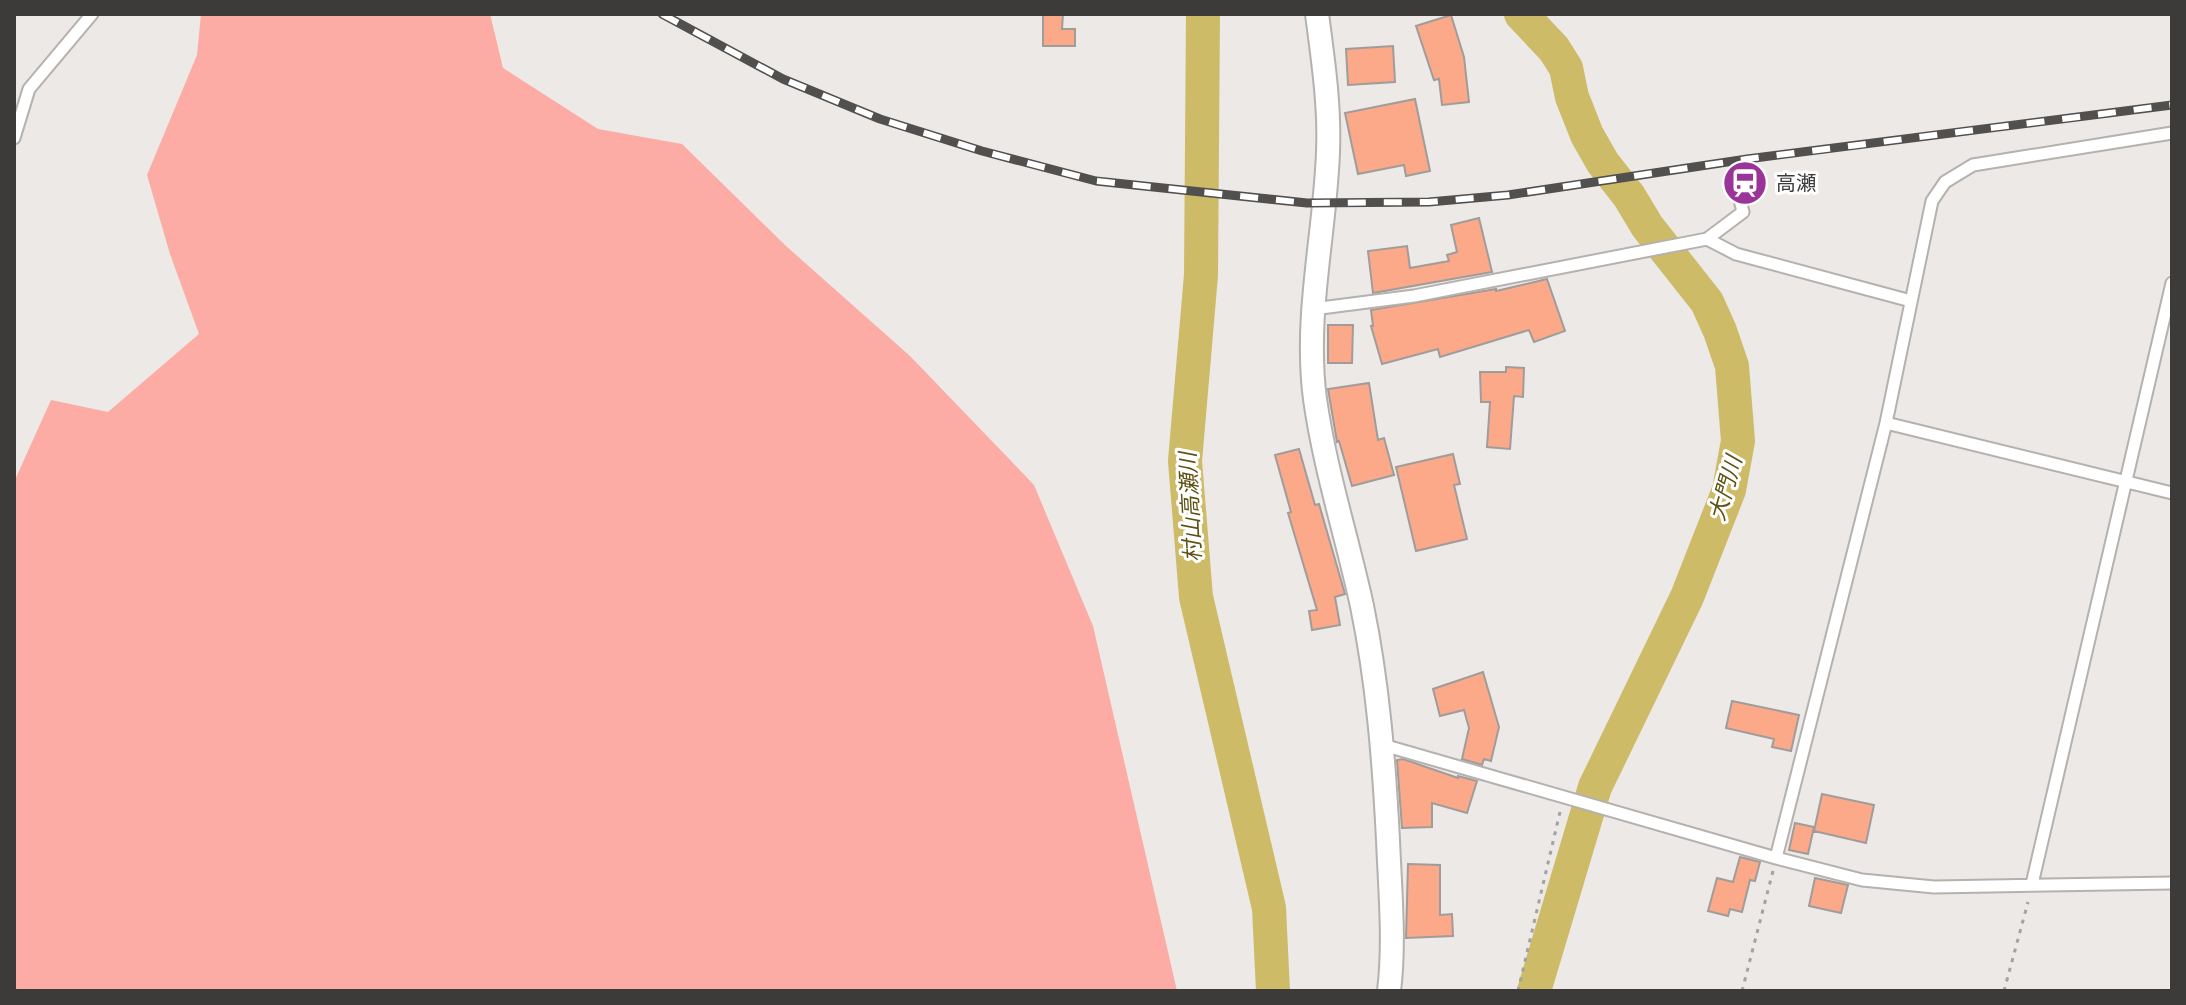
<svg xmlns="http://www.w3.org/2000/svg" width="2186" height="1005" font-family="'PT Sans','Noto Sans JP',sans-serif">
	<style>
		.green { fill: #fcaba5 }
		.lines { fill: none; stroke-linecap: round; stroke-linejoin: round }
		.river { stroke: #cdbb67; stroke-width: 34 }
		.building { fill: #fba988; stroke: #a09c9b; stroke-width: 2 }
		.service-casing { stroke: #b4b1ae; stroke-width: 15 }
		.minor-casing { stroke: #b4b1ae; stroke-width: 26 }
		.path { stroke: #a4a29f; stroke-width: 3; stroke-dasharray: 4 6; stroke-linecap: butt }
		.service { stroke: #fff; stroke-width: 11 }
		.minor { stroke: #fff; stroke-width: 22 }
		.rail-casing { stroke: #52504e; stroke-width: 9 }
		.rail { stroke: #fff; stroke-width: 6; stroke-dasharray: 18; stroke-linecap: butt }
		.labels { text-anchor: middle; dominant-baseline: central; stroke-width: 6; stroke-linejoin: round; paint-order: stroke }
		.poi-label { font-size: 20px; fill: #3d3b3a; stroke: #fff; text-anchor: start }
		.water-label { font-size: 22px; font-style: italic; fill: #5e5111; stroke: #fff }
	</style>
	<rect width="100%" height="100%" fill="#ece9e6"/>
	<path class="green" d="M201,14H490L503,68L598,129L682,144L786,246L910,356L1034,485L1093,626L1177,991H14V482L51,400L108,412L199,334L170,254L147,175L197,55Z"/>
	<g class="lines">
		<path class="river" d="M1203,14L1201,275L1185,461L1196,597L1269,908L1273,991
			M1521,14L1554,49L1566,68L1572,97L1587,135L1603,163L1629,196L1647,226L1707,302L1720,331L1732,366L1738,441L1729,490L1687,597L1595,787L1534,991"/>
	</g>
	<path class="building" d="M1043,14H1063L1062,29H1075V46H1043Z
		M1451,15L1464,57L1469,102L1442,105L1439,79L1434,80L1416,26Z
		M1393,46L1395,82L1348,85L1346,49Z
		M1415,99L1430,171L1406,176L1404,165L1358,174L1345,113Z
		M1761,168L1765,189L1729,197L1725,176Z
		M1479,218L1492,272L1373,293L1368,251L1407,246L1410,268L1449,261L1447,255L1457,252L1451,225Z
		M1547,279L1565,331L1534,342L1529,330L1440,357L1438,349L1382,364L1371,326H1373L1371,310L1496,289V291Z
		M1328,325H1353L1352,363H1328Z
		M1506,367L1524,368L1523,397L1514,396L1510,449L1487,447L1490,402H1481L1480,372H1506Z
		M1369,383L1378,440L1384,438L1394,475L1352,486L1339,441L1337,442L1328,389Z
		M1299,449L1315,505L1319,504L1345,594L1335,597L1340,625L1312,630L1309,611L1317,610L1288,513L1291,512L1275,455Z
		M1453,454L1460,484L1454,485L1467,539L1416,551L1396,467Z
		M1483,672L1499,727L1491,761L1484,759L1482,765L1462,759L1469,728L1464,710L1440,716L1433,689Z
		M1732,701L1799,715L1791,751L1772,747L1774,739L1726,728Z
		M1403,759L1458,778V776L1477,781L1467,813L1432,803V827L1402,828L1397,760Z
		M1822,794L1874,805L1866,843L1814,831Z
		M1795,823L1814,827L1808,854L1789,850Z
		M1740,857L1760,862L1755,881L1750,880L1742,912L1730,909L1728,916L1708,911L1717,878L1733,882Z
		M1408,864L1440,865V915L1452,914L1453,936L1406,938Z
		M1815,878L1848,885L1841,913L1809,906Z"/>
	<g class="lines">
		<g class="service-casing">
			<path id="service" d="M2172,133L1973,165L1945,182L1932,201L1886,423L1776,858L1862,880L1934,887L2172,883
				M14,138L29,89L92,14
				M1707,239L1736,254L1911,301
				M1313,309L1414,296L1707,239L1743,212L1741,204
				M1886,423L2172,493
				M1383,745L1776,858
				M2032,884L2172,283"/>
		</g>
		<g class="minor-casing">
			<path id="minor" d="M1317,14C1323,60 1330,106 1328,152C1325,235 1304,316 1315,399C1325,470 1347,537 1362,606C1378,684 1384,761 1388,840C1390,890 1395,942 1389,991"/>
		</g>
		<path class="path" d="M1518,991L1560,812
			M1742,991L1773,871
			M2004,991L2028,902"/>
		<use href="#service" class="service"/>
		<use href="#minor" class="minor"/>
		<g class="rail-casing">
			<path id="rail" d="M662,14L783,79L880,119L982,151L1096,181L1307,203L1429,202L1508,195L1747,159L2172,105"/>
		</g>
		<use href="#rail" class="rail"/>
	</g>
	<defs>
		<g id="station-disc" transform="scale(2.3)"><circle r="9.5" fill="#9b3498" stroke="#fff"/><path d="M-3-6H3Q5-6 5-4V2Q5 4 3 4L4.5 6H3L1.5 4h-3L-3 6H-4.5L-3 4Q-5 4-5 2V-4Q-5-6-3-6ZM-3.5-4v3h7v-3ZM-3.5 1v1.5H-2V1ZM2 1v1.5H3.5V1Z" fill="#fff"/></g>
	</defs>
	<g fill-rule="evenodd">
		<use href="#station-disc" x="1745" y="183"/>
	</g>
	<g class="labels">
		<g class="poi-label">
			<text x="1776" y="183">高瀬</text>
		</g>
		<g class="water-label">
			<text transform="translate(1725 488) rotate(-74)">大門川</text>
			<text transform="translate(1190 507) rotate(-93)">村山高瀬川</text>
		</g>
	</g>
	<rect width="2186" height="1005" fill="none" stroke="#3d3b3a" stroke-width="32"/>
</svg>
